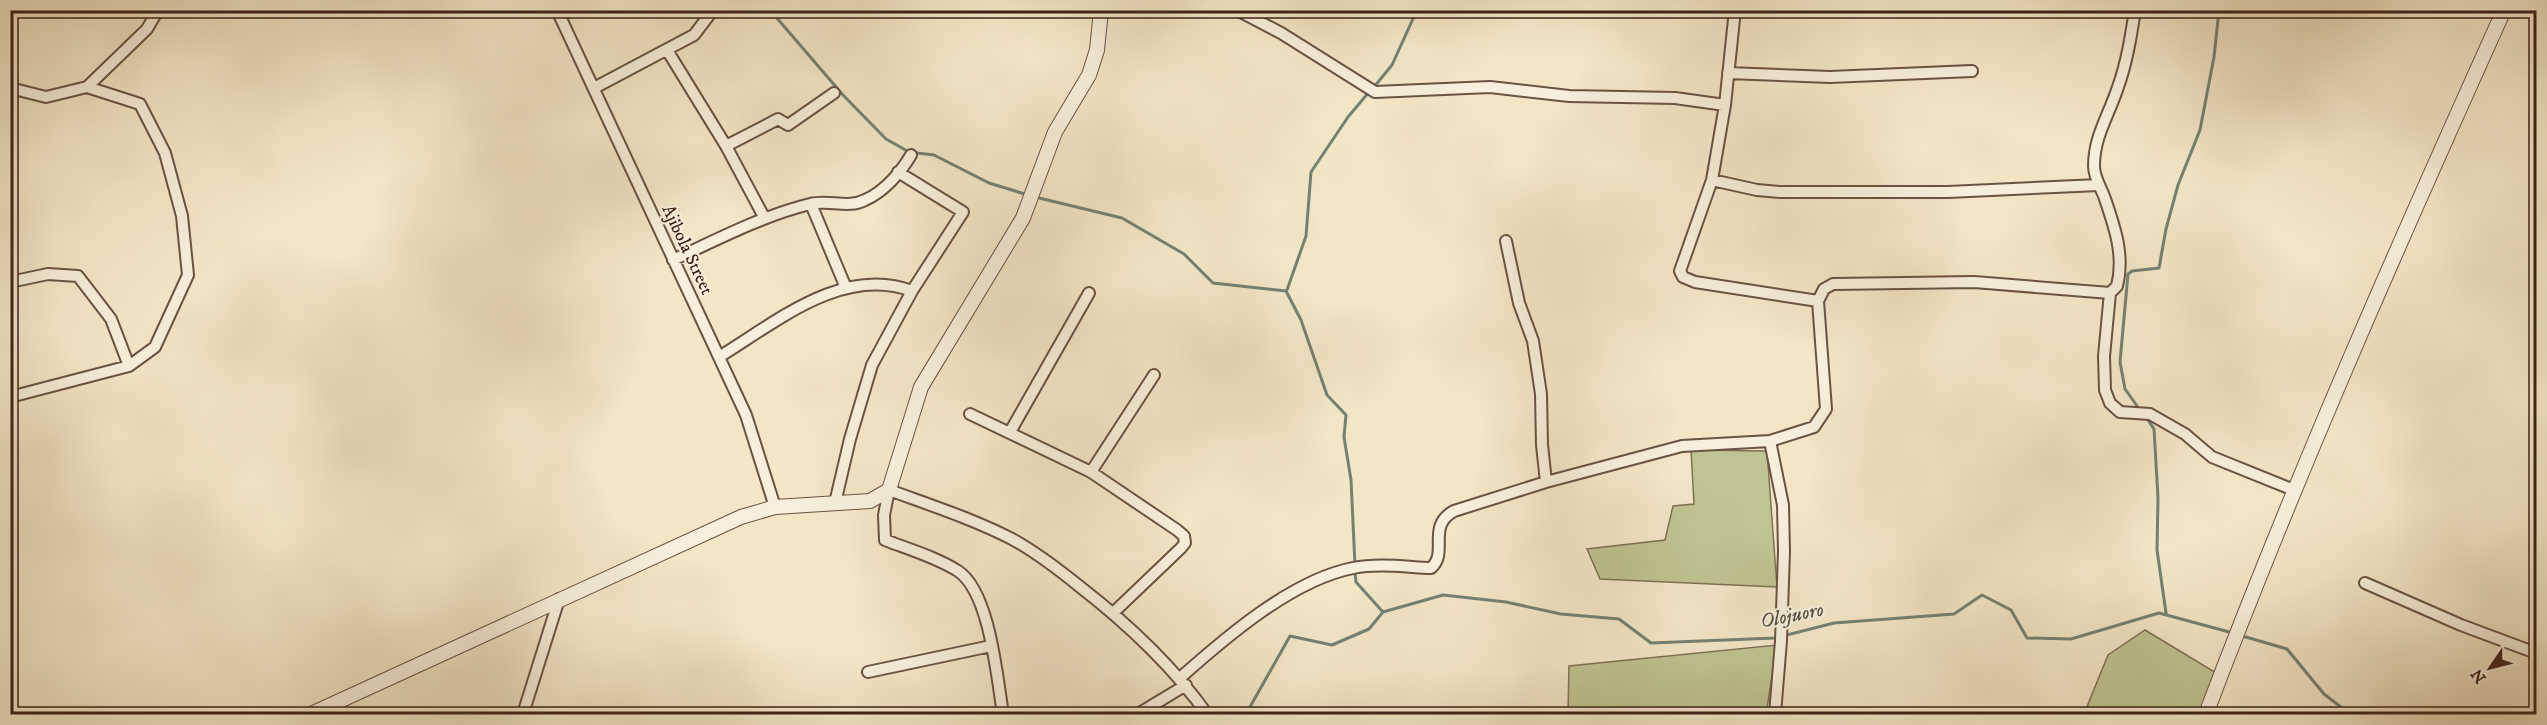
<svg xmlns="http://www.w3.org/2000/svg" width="2547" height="725" font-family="'IM FELL DW Pica',serif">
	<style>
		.green { fill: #c0c392; stroke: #7e7254; stroke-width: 1.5 }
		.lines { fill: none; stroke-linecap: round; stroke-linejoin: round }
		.stream { stroke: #758172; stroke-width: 3 }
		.minor-casing { stroke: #695343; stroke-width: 14 }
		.tertiary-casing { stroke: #695343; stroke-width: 16 }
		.minor { stroke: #f7efdb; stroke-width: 10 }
		.tertiary { stroke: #f7efdb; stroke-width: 14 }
		.labels { text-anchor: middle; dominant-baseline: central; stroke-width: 4.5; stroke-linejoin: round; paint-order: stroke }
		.street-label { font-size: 18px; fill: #3b2217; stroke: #f7efdb }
		.water-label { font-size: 20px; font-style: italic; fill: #585144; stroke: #f7efdb }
	</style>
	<rect width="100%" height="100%" fill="#f2e6c7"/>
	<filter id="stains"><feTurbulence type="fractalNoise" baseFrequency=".00333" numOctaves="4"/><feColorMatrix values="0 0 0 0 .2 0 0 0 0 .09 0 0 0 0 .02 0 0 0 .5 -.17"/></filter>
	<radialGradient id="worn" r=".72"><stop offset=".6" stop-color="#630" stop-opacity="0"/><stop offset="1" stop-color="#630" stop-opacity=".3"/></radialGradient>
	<path class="green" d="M1691,450L1767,451L1777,587L1600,579L1587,549L1665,540L1673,506L1694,504Z
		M2145,630L2218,674L2202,714H2084L2108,655Z
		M1777,645L1766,714H1568L1569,666Z"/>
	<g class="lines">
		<path class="stream" d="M770,10L843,95L886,139L909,152L934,155L989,183L1028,195
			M1374,87L1392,65L1417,10
			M1035,197L1122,218L1184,254L1213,283L1286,291L1301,320L1327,395L1346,415L1344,437L1351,480L1355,565
			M1287,290L1306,236L1311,172L1348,117L1369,92
			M2140,410L2125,389L2120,362L2128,274L2132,271L2159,268L2166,229L2178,185L2200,130L2214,57L2219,10
			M2146,417L2154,429L2158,498L2157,550L2166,613
			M1355,572L1356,582L1383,612
			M2239,635L2287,649L2324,694L2350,714
			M1246,714L1290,636L1332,645L1369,629L1383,612L1443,595L1506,602L1561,614L1619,619L1651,643L1775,638L1834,623L1954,614L1982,595L2011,610L2027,638L2071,639L2159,613L2233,633"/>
		<g class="minor-casing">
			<path id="minor" d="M557,10L746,415L775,507
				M1237,10L1281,33L1375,92L1490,87L1569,96L1675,98L1725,105
				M1735,10L1725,105L1712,180L1680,271L1683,277L1695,282L1818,301
				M2135,10C2131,36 2127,62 2118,87C2109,115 2094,136 2094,166C2094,177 2100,186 2104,196C2114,225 2125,255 2117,286L2110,293L2104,356L2105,390L2110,403L2120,412L2150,414L2185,434L2212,457L2294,490
				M667,50L726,146L764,217
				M1728,73L1830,77L1972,71
				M87,87L140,104L165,153L182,216L188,275L155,347L129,366
				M10,88L46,97L87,87L147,29L158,10
				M594,88L694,35L710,14L708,10
				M726,146L778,119L788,125L834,93
				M1712,180L1757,190L1780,192H1948L2099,185
				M811,204L846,288
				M1506,241L1519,303L1533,341L1541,394L1542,445L1546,482
				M673,260C718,239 762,216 810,204C829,199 848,209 865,200C884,192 901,172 911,155
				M10,282L48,274L78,276L111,319L129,366L10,397
				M719,357C775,323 842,265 912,291
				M970,414L1091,472L1177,530L1184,536L1185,543L1181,548L1113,613
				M1010,432L1089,293
				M1770,441L1783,505L1784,551L1781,641L1775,714
				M1091,472L1154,375
				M835,503L850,439L872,365L912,291L963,212L898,172
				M2365,583L2461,625L2536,653
				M868,672L991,646
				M1180,678C1226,637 1292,580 1353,568C1378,563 1406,567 1431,568C1449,553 1426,526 1454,511L1546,482L1682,446L1770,441L1814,427L1826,409L1818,301L1824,289L1833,284L1974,282L2110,293
				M523,714L559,599
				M1003,714C997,678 990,592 958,571C936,557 908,549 885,540L884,515L889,490C930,505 973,519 1012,539C1036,552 1058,569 1079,586C1128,624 1171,664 1207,714
				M1138,714L1186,685
				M1935,714H1939"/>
		</g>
		<g class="tertiary-casing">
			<path id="tertiary" d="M311,714L741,517L775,507L870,501L889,490L921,387L1023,218L1055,132L1089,75L1097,50L1101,10
				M2206,714C2296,476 2399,243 2504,10"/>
		</g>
		<use href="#minor" class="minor"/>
		<use href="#tertiary" class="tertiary"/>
	</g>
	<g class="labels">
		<g class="street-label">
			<text transform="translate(687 250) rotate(65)">Ajibola Street</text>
		</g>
		<g class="water-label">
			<text transform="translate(1792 616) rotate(-11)">Olojuoro</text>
		</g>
	</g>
	<rect width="2547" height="725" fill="none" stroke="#f2e6c7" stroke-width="36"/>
	<rect x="12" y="12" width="2523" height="701" fill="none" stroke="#3b2217" stroke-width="3"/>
	<rect x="18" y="18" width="2511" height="689" fill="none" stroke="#3b2217" stroke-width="1.5"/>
	<g transform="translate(2490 668) rotate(235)" stroke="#f7efdb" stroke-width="4.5" paint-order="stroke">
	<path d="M0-4.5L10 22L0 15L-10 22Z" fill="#3b2217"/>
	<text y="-9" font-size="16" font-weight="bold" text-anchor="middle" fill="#3b2217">N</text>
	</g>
	<rect width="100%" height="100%" filter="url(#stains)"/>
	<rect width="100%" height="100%" fill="url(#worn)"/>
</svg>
